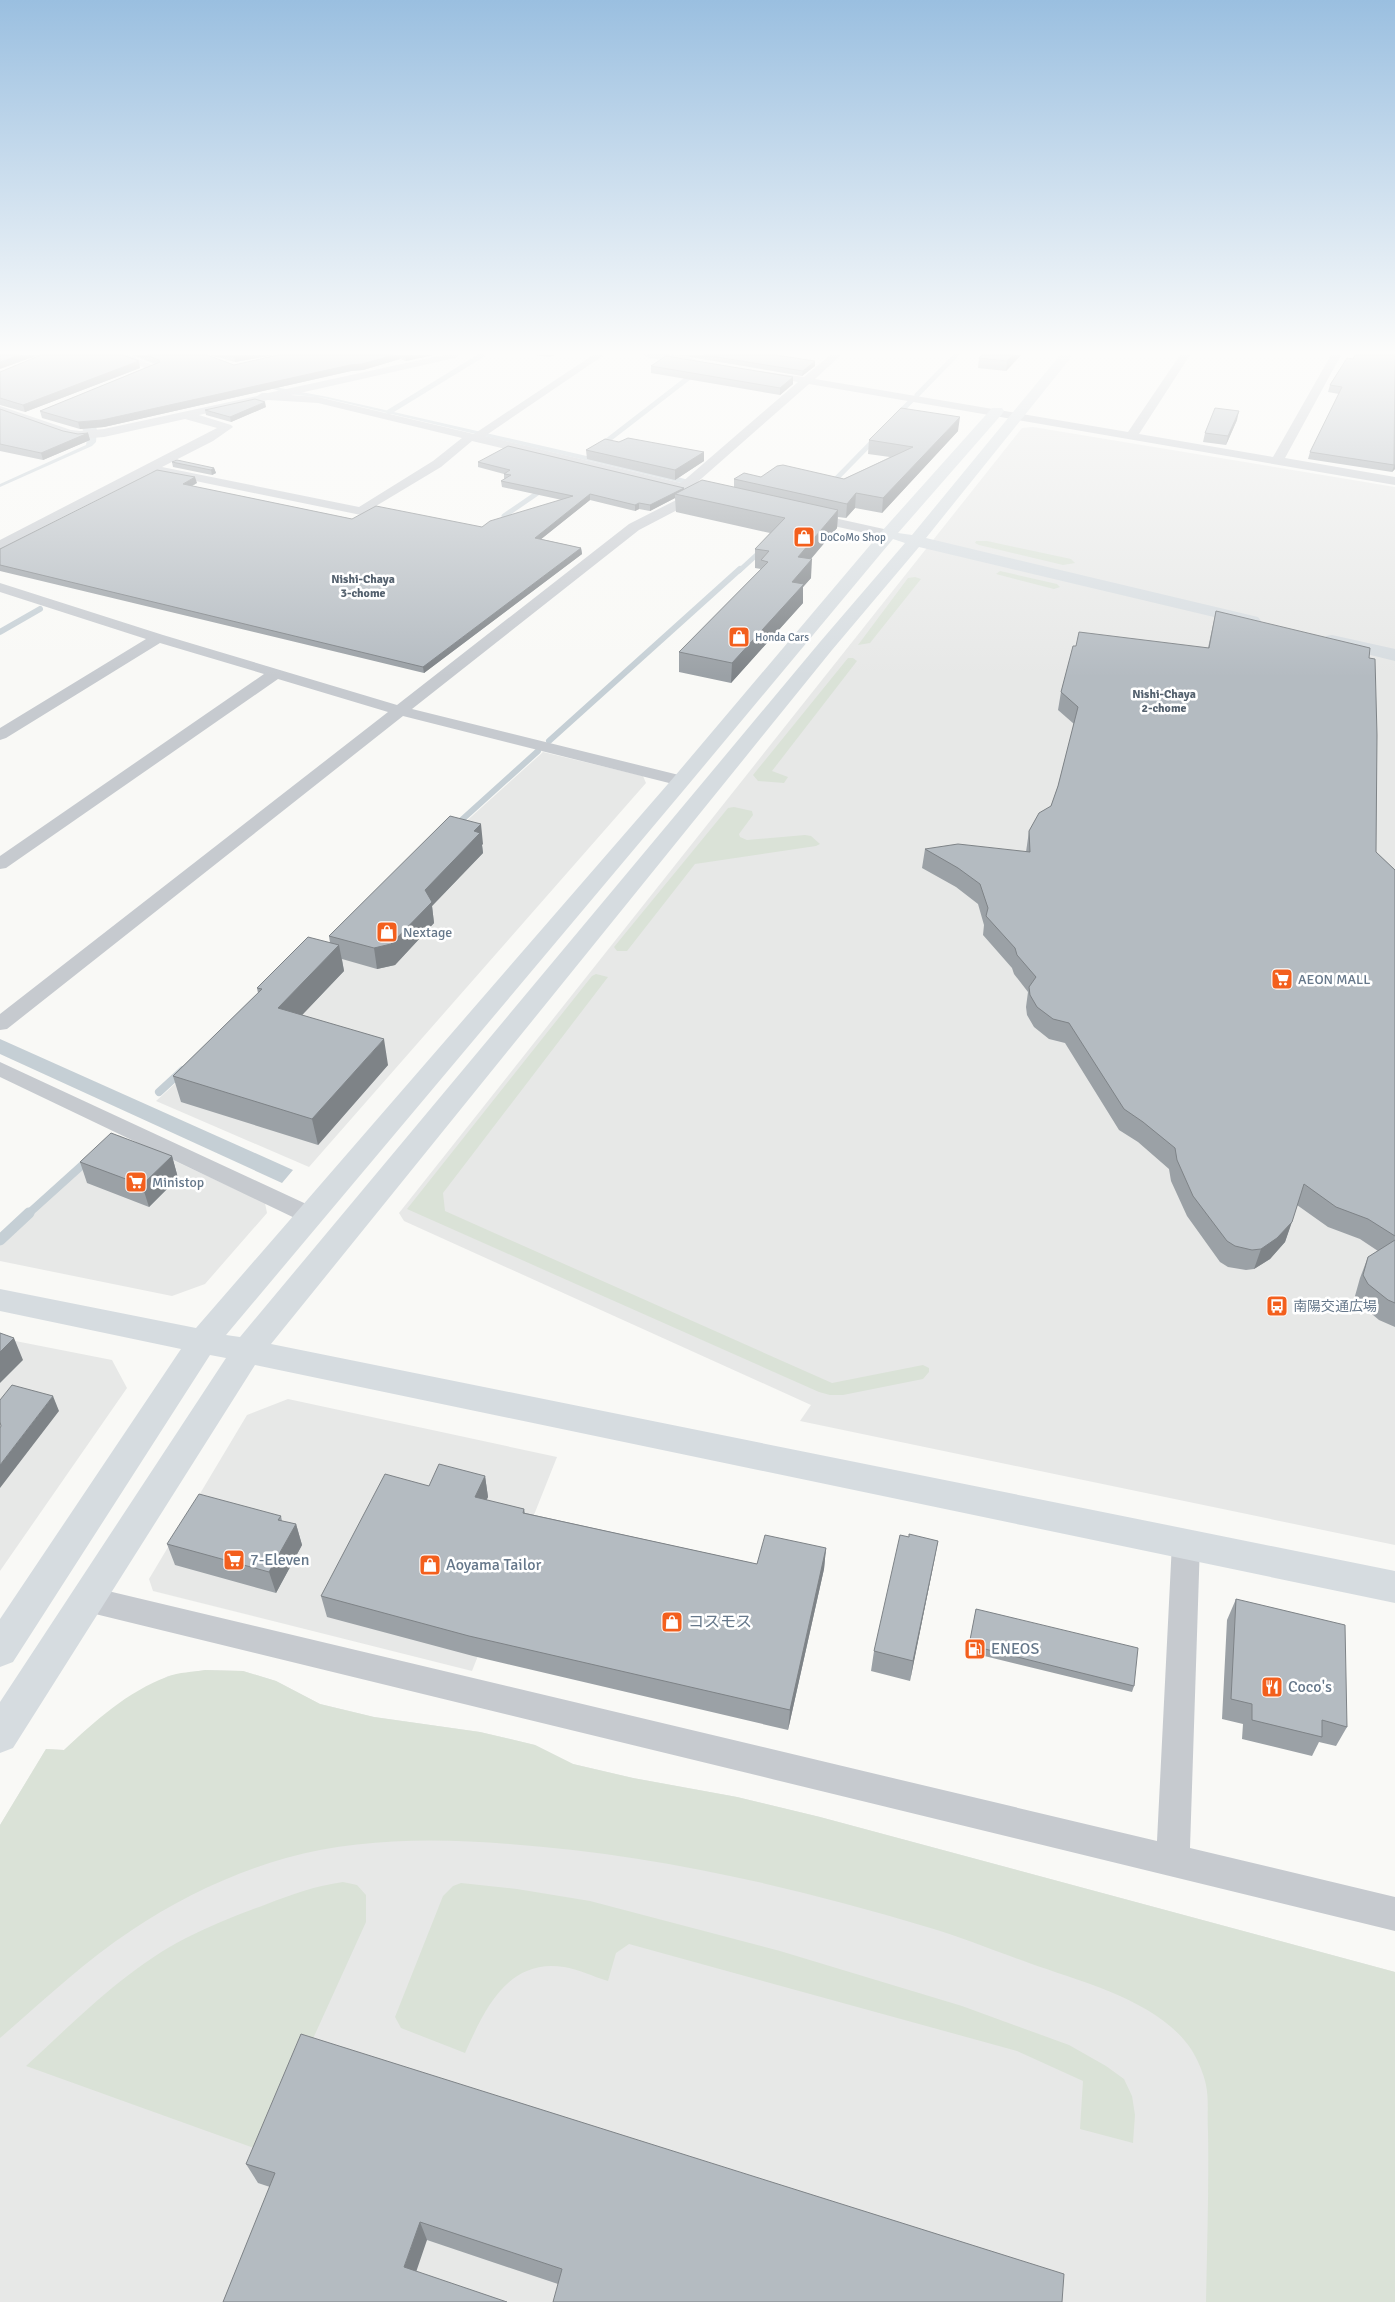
<svg xmlns="http://www.w3.org/2000/svg" width="1395" height="2302" font-family="Signika,'Noto Sans JP',sans-serif">
	<style>
		.built { fill: #e7e8e7 }
		.green { fill: #dae2d7 }
		.water { fill: #c5cfd5 }
		.lines { fill: none; stroke-linecap: round; stroke-linejoin: round }
		.stream-far3 { stroke: #c5cfd5; stroke-width: 5 }
		.stream-far2 { stroke: #c5cfd5; stroke-width: 6 }
		.stream-far1 { stroke: #c5cfd5; stroke-width: 8 }
		.stream { stroke: #c5cfd5; stroke-width: 11 }
		.street { fill: #c6cacf; fill-rule: evenodd }
		.secondary { fill: #d6dce0; fill-rule: evenodd }
		.wall { fill: #9ba1a6 }
		.shaded-wall { fill: #7e8387 }
		.building { fill: #b4bbc1; stroke: #7e8387 }
		.labels { text-anchor: middle; dominant-baseline: central; stroke-width: 5; stroke-linejoin: round; paint-order: stroke }
		.far-poi-label { font-size: 11px; fill: #65778a; stroke: #fff; text-anchor: start }
		.far-neighbourhood-label { font-size: 12px; font-weight: bold; fill: #54616e; stroke: #fff }
		.poi-label { font-size: 14px; fill: #65778a; stroke: #fff; text-anchor: start }
		.near-poi-label { font-size: 16px; fill: #65778a; stroke: #fff; text-anchor: start }
	</style>
	<rect width="100%" height="100%" fill="#f9f9f6"/>
	<path class="built" d="M1033,427L1395,487V1545L800,1421L811,1405L404,1221L399,1213L1022,428Z
		M543,752L643,776L646,783L309,1167L156,1101Z
		M119,1135L265,1203L267,1213L205,1284L172,1296L0,1261V1243Z
		M0,1338L112,1360L127,1388L0,1571Z
		M288,1399L557,1457L472,1671L153,1591L149,1579L247,1415Z
		M205,1670L243,1671L276,1681L320,1704L374,1717L480,1732L535,1745L573,1764L633,1778L737,1797L820,1817L1395,1972V2302H0V1825L46,1749L64,1750L85,1731L126,1699L168,1676Z"/>
	<path class="green" d="M976,541H987L1071,559L1075,563L1063,565L979,545L975,543Z
		M1000,571L1057,584L1060,587L1054,589L996,574Z
		M915,577L921,579L870,643L858,645L908,578Z
		M848,658H853L857,661L772,771L788,777L784,783L758,781L753,775Z
		M734,807L752,811L753,815L739,834L740,837L747,840L805,835L811,836L820,844L816,846L695,864L627,951H617L614,947L728,808Z
		M596,974L608,977L443,1193L445,1211L832,1383L923,1365L929,1368V1372L923,1379L843,1395H830L819,1392L407,1209L592,976Z
		M205,1670L243,1671L276,1681L320,1704L374,1717L480,1732L535,1745L573,1764L633,1778L737,1797L820,1817L1395,1972V2302H1206C1207,2245 1209,2188 1208,2131C1207,2117 1209,2099 1206,2085C1204,2074 1197,2058 1191,2049C1159,2001 1082,1982 1029,1963C995,1951 962,1937 927,1927C792,1886 650,1854 509,1844C435,1838 358,1838 286,1858C233,1873 178,1899 132,1930C85,1961 43,2001 0,2038V1825L46,1749L64,1750C94,1722 128,1691 167,1677C179,1672 193,1672 205,1670Z
		M343,1882L357,1885L366,1895V1922L262,2151L26,2066C75,2021 127,1968 186,1938C212,1925 240,1914 267,1904C293,1894 315,1886 343,1882Z
		M461,1883L517,1889L590,1901L780,1951L962,2006L1069,2045L1106,2066L1124,2079L1132,2096L1135,2115L1133,2143L1080,2129L1083,2081L1017,2051L629,1944L616,1953L608,1981C594,1977 578,1969 564,1967C507,1958 484,2011 465,2053L401,2028L395,2017L443,1896L453,1886Z"/>
	<path class="water" d="M130,355H178L210,363L280,388L328,397L674,476L807,513L324,398L288,394L213,368L93,417L97,430L96,442L92,446L0,487V484L86,445L87,440L77,416L182,376Z
		M0,1039L293,1170L282,1183L0,1054Z"/>
	<g class="lines">
		<path class="stream-far3" d="M917,395L956,355
			M389,412L482,355
			M896,416L912,400
			M599,447L696,372
			M830,485L877,437
			M504,516L542,490L539,489
			M739,571L763,549"/>
		<path class="stream-far2" d="M0,632L40,609
			M549,741L740,569
			M455,826L538,751"/>
		<path class="stream-far1" d="M159,1092L183,1070
			M28,1214L89,1159"/>
		<path class="stream" d="M0,1240L29,1213"/>
		<path class="street" d="M116,355H129L160,368L135,379H127V375L145,368Z
			M443,355H460L455,358L291,395L318,397L474,434L593,355H604L485,436L681,483L798,382L759,375V371L804,377L830,355H841L815,379L1128,432L1180,355H1190L1139,434L1273,457L1331,355H1341L1285,458L1395,477V485L809,384L693,486L712,490L714,493L712,496H704L639,530L412,709L687,777L690,781L687,785L681,786L403,716L7,1029L0,1030V1014L388,712L278,679L6,868L0,869V856L264,674L160,643L6,738L0,740V728L146,639L0,592V583L163,635L397,705L629,524L690,493L472,441L441,467L361,515L152,472L0,549V540L217,428L185,419L104,437L80,439L65,436L0,413V406L71,430L80,431L104,429L257,396L262,393H268ZM268,400L318,403L462,438L433,461L359,507L162,467L213,441L233,427L231,425L199,415Z
			M644,355C656,353 691,354 699,362L694,365L649,358Z
			M807,512L893,531L895,534L888,538L802,519L800,516L802,513Z
			M0,1062L317,1209L321,1215L317,1221L309,1223L301,1221L0,1077Z
			M1186,1531L1196,1534L1200,1543L1190,1848L1395,1897V1931L87,1612L77,1608L72,1599L77,1590L87,1586L1157,1841L1172,1543L1176,1534Z"/>
		<path class="secondary" d="M1060,355H1073L926,538L1258,617L1261,621L1258,625L1252,626L919,547L832,650L271,1344L1395,1571V1603L255,1365L13,1748L0,1753V1702L226,1358L210,1355L13,1662L0,1667V1619L181,1349L0,1311V1289L196,1328L674,777L882,531L992,408H1002L1004,411L1002,414L898,533L912,535ZM893,539L905,543L820,642L240,1337L226,1335L688,785Z
			M1332,635L1395,649V661L1326,644L1323,640L1326,636Z"/>
	</g>
	<path class="wall" d="M133,355H207L234,365L278,355H433L406,361L400,359L363,370L351,371L104,427L80,429L42,418L40,411L156,364Z
		M209,355H273L235,362Z
		M535,355H555L550,357Z
		M678,355H775L815,366L802,376Z
		M982,355H1021L1006,371L978,368L979,358Z
		M1395,355V469L1392,472L1308,459L1310,452L1339,394L1328,392L1330,385Z
		M651,366L793,384L780,395L651,373Z
		M140,368L25,412L0,405V372Z
		M266,407L231,422L206,415L205,410Z
		M0,409L63,431L78,434L88,433L90,440L43,460L0,451Z
		M1237,420L1226,445L1203,442L1205,433Z
		M958,431L882,513L855,508L846,518L838,517L837,528L811,559V578L803,587V603L731,683L679,672V652L761,569L755,568V549L770,533L676,512L675,498L650,511L639,509L635,511L590,500L541,539L581,548L582,554L424,673L0,571V549L197,483L192,486L352,519L482,527L562,500L502,487L501,481L504,479V474L478,467V462L684,490L734,487V479L761,477L844,479L890,457L868,454L869,440Z
		M619,442L704,452V461L675,480L587,459L586,450Z
		M172,462L214,468L216,473L212,475L173,467Z
		M1216,611L1369,658L1376,852L1395,870V1327L1379,1320L1360,1304L1355,1296L1360,1278L1368,1257L1378,1251L1360,1239L1328,1227L1297,1205L1285,1242L1270,1259L1254,1269L1246,1270L1228,1267L1220,1262L1187,1216L1171,1181L1169,1169L1138,1142L1119,1130L1065,1043L1049,1039L1034,1027L1027,1015L1026,1007L1028,992L1014,974L1012,968L983,935L984,925L978,904L956,887L922,868L925,849L1026,852L1029,831L1051,806L1058,786L1074,724L1058,710L1061,692L1208,648Z
		M483,844L482,845L483,853L432,906L434,923L395,965L377,969L342,959L344,971L302,1015L388,1065L318,1145L181,1102L173,1076L258,993L257,988L330,943L329,936Z
		M172,1156L178,1178L149,1207L87,1183L80,1162Z
		M485,1476L488,1497L486,1500L524,1509L525,1513L757,1564L826,1548L824,1569L788,1730L473,1656L327,1617L321,1596L429,1486Z
		M281,1516L282,1521L296,1524L302,1545L276,1593L175,1565L167,1544Z
		M909,1537L938,1541L910,1681L871,1671L874,1651Z
		M1236,1599L1347,1727L1336,1746L1319,1742L1312,1756L1242,1739L1243,1724L1222,1719L1227,1620Z
		M976,1609L1134,1686L1132,1692L968,1652Z
		M246,2164L1064,2274L558,2284L427,2240L223,2302L270,2187L258,2183Z"/>
	<path class="shaded-wall" d="M20,355H39L0,369V362Z
		M239,355H273L235,362L234,356Z
		M394,355H400V359L363,370L351,371L104,427L80,429L78,422Z
		M405,355H433L406,361Z
		M1013,355H1021L1006,371L1007,361Z
		M139,361L140,368L25,412L23,405Z
		M815,361V366L802,376L803,371Z
		M793,377V384L780,395V388Z
		M265,402L266,407L231,422L230,417Z
		M1239,411L1237,420L1226,445L1228,436Z
		M960,417L958,431L882,513L883,498Z
		M88,433L90,440L43,460L41,453Z
		M704,452V461L675,480V470Z
		M1395,464V469L1392,472L1394,465Z
		M214,468L216,473L212,475L211,470Z
		M195,477L197,483L184,490L183,484Z
		M684,488V494H675V498L650,511V505Z
		M856,493L855,508L846,518L847,504Z
		M590,494V500L535,544V538Z
		M639,503V509L635,511V505Z
		M838,510L837,528L797,575L798,557Z
		M581,548L582,554L424,673L423,667Z
		M812,559L811,578L803,587V603L731,683L732,663L792,582Z
		M481,824L483,844L482,845L483,853L432,906L434,923L395,965L377,969L374,948L425,890L474,831Z
		M339,945L344,971L284,1034L278,1008Z
		M384,1039L388,1065L318,1145L312,1119Z
		M172,1156L178,1178L149,1207L142,1185Z
		M1292,1222L1285,1242L1270,1259L1254,1269L1261,1249Z
		M14,1338L23,1360L0,1383V1352Z
		M53,1396L59,1411L0,1488V1465Z
		M485,1476L488,1497L478,1518L475,1497Z
		M296,1524L302,1545L276,1593L269,1572Z
		M938,1541L934,1562L910,1681L913,1661Z
		M826,1548L824,1569L788,1730L790,1710Z
		M420,2222L427,2240L412,2284L404,2267Z"/>
	<path class="building" d="M0,355H20L0,362Z
		M41,355H123L139,361L23,405L0,398V372Z
		M147,355H207L234,365L278,355H394L362,364L350,365L102,420L78,422L40,411L160,362L159,360Z
		M704,355H775L815,361L803,371Z
		M982,355H1013L1007,361L979,358Z
		M1355,355H1395L1394,465L1310,452L1342,387L1330,385L1347,358L1353,359Z
		M666,356L793,377L780,388L651,366Z
		M255,399L265,402L230,417L205,410Z
		M901,408L960,417L883,498L856,493L847,504L734,479L744,473L761,477L777,466L783,465L844,479L913,447L869,440Z
		M1215,408L1239,411L1228,436L1205,433Z
		M0,409L63,431L78,434L88,433L41,453L0,444Z
		M628,438L704,452L675,470L586,450L605,439L619,442Z
		M508,446L684,488L650,505L639,503L635,505L590,494L535,538L581,548L423,667L0,565V549L157,470L195,477L183,484L352,519L376,506L482,527L490,521L573,496L501,481L511,475L504,474L510,470L478,462Z
		M177,460L214,468L211,470L172,462Z
		M702,480L838,510L798,557L812,559L792,582L804,584L732,663L679,652L768,562L761,560L769,551L755,549L785,518L675,494Z
		M1216,611L1370,648L1369,658L1375,659L1377,735L1376,852L1395,870V1236L1368,1219L1336,1207L1304,1184L1292,1222L1277,1238L1261,1249L1252,1250L1235,1246L1227,1241L1193,1196L1177,1160L1175,1148L1143,1122L1124,1109L1069,1023L1053,1019L1037,1007L1030,995L1029,987L1036,977L1017,955L1015,948L986,916L988,908L980,884L958,868L925,849L958,844L1030,852L1029,831L1039,813L1051,806L1058,786L1078,707L1061,692L1073,646H1076L1079,632L1209,648Z
		M450,816L481,824L474,831L480,833L425,890L432,902L391,944L374,948L329,936Z
		M308,937L339,945L278,1008L384,1039L312,1119L173,1076L262,989L257,988Z
		M111,1133L172,1156L142,1185L80,1162Z
		M1395,1240V1303L1388,1300L1368,1284L1363,1275L1368,1257Z
		M0,1333L14,1338L0,1352Z
		M12,1385L53,1396L0,1465V1428L1,1426L0,1422V1400Z
		M439,1464L485,1476L475,1497L524,1509L523,1513L757,1564L765,1535L826,1548L790,1710L469,1636L321,1596L385,1474L429,1486Z
		M199,1494L281,1516L278,1520L296,1524L269,1572L167,1544Z
		M909,1534L938,1541L913,1661L874,1651L900,1535L909,1537Z
		M1236,1599L1345,1625L1347,1727L1322,1720V1737L1252,1720V1704L1231,1699Z
		M976,1609L1138,1648L1134,1686L969,1645Z
		M301,2034L1064,2274L1062,2302H553L562,2269L420,2222L404,2267L507,2302H223L275,2173L246,2164Z"/>
	<linearGradient id="sky" x2="0" y2="1"><stop stop-color="#9abfe0"/><stop offset="0.52" stop-color="#fcfcfb"/><stop offset="1" stop-color="#fcfcfb" stop-opacity="0"/></linearGradient>
	<rect width="1395" height="677" fill="url(#sky)"/>
	<defs>
		<g id="shop-square" transform="scale(1.125)"><rect x="-9" y="-9" width="18" height="18" rx="4" fill="#f35f1d" stroke="#fff"/><path d="M-5-2.5h2.3a2.7 3.5 0 0 1 5.4 0H5L5.5 6h-11ZM-1.5-2.5h3a1.5 2.3 0 0 0-3 0Z" fill="#fff"/></g>
		<g id="supermarket-square" transform="scale(1.125)"><rect x="-9" y="-9" width="18" height="18" rx="4" fill="#f35f1d" stroke="#fff"/><path d="M-6-5.5h2.5l.6 2H6L4.5 2H-2.5L-4.4-4H-6ZM-1.5 3.2a1.3 1.3 0 1 0 .1 0ZM3 3.2a1.3 1.3 0 1 0 .1 0Z" fill="#fff"/></g>
		<g id="bus-square" transform="scale(1.125)"><rect x="-9" y="-9" width="18" height="18" rx="4" fill="#f35f1d" stroke="#fff"/><path d="M-5-6H5V4H4V6H2V4H-2V6H-4V4H-5ZM-3.5-4V0h7V-4ZM-3.5 1.2v1.5H-2V1.2ZM2 1.2v1.5H3.5V1.2Z" fill="#fff"/></g>
		<g id="fuel-square" transform="scale(1.125)"><rect x="-9" y="-9" width="18" height="18" rx="4" fill="#f35f1d" stroke="#fff"/><path d="M-5.5-6h7V0h2V4h1.3V-2.5L3-4.5l.8-.8L6-3V5H2.5V1h-1V6h-7ZM-4.2-4.7v3.2H.2V-4.7Z" fill="#fff"/></g>
		<g id="restaurant-square" transform="scale(1.125)"><rect x="-9" y="-9" width="18" height="18" rx="4" fill="#f35f1d" stroke="#fff"/><path d="M-5-6h1v4h1v-4h1v4h1v-4h1v5L-1.5 .5V6h-2V.5L-5-1ZM5-6V6H3V1.5H1.5Q1.5-4 5-6Z" fill="#fff"/></g>
	</defs>
	<g fill-rule="evenodd">
		<use href="#shop-square" x="804" y="537"/>
		<use href="#shop-square" x="739" y="637"/>
		<use href="#shop-square" x="387" y="932"/>
		<use href="#supermarket-square" x="1282" y="979"/>
		<use href="#supermarket-square" x="136" y="1182"/>
		<use href="#bus-square" x="1277" y="1306"/>
		<use href="#supermarket-square" x="234" y="1560"/>
		<use href="#shop-square" x="430" y="1565"/>
		<use href="#shop-square" x="672" y="1622"/>
		<use href="#fuel-square" x="975" y="1649"/>
		<use href="#restaurant-square" x="1272" y="1687"/>
	</g>
	<g class="labels">
		<g class="far-poi-label">
			<text x="820" y="537">DoCoMo Shop</text>
			<text x="755" y="637">Honda Cars</text>
		</g>
		<g class="far-neighbourhood-label">
			<text x="363" y="579">Nishi-Chaya<tspan x="363" dy="14">3-chome</tspan></text>
			<text x="1164" y="694">Nishi-Chaya<tspan x="1164" dy="14">2-chome</tspan></text>
		</g>
		<g class="poi-label">
			<text x="403" y="932">Nextage</text>
			<text x="1298" y="979">AEON MALL</text>
			<text x="152" y="1182">Ministop</text>
			<text x="1293" y="1306">南陽交通広場</text>
		</g>
		<g class="near-poi-label">
			<text x="250" y="1560">7-Eleven</text>
			<text x="446" y="1565">Aoyama Tailor</text>
			<text x="688" y="1622">コスモス</text>
			<text x="991" y="1649">ENEOS</text>
			<text x="1288" y="1687">Coco's</text>
		</g>
	</g>
</svg>
